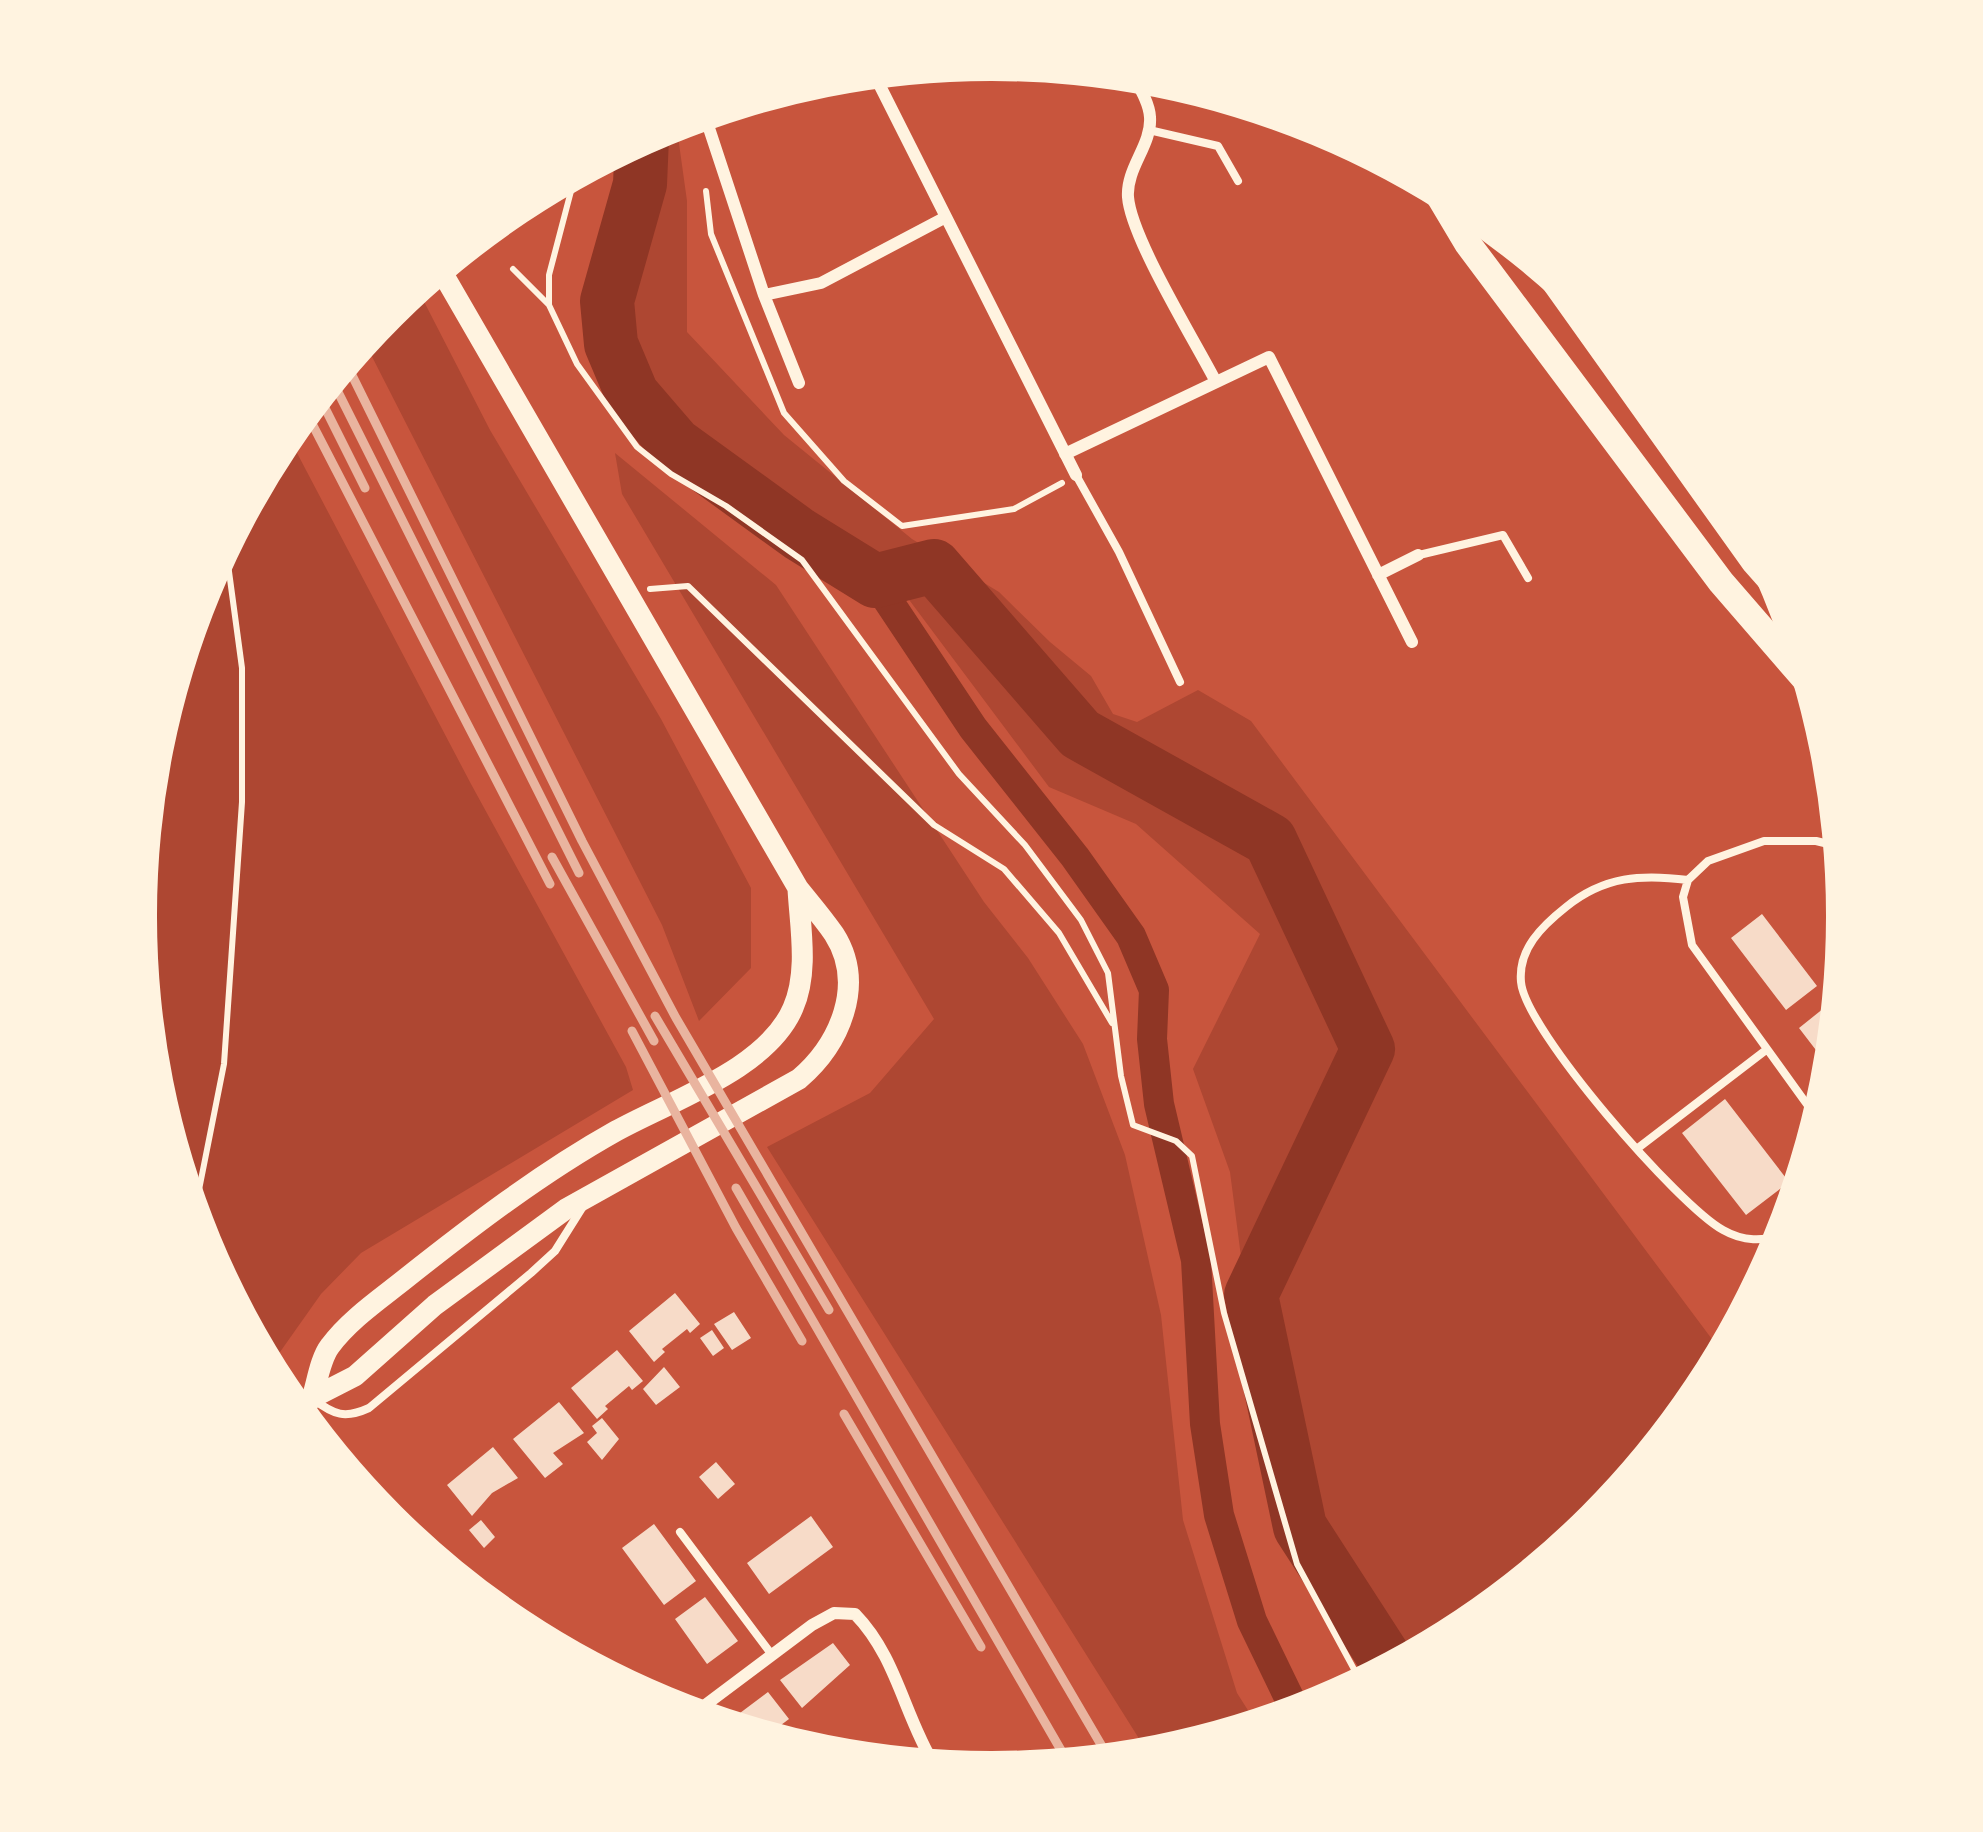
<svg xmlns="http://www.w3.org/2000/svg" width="1983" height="1832" font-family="Overpass,sans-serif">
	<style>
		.green { fill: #ae4732 }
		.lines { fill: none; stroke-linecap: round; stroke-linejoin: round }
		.canal { stroke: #8f3625; stroke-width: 30 }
		.river { stroke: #8f3625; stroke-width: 54 }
		.building { fill: #f7dbc8 }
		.path { stroke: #fff3e0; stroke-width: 6 }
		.service { stroke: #fff3e0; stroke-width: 8 }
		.minor { stroke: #fff3e0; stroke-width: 12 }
		.secondary { stroke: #fff3e0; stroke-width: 21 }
		.trunk { stroke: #fff3e0; stroke-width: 27 }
		.rail { stroke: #e9b49f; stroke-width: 9 }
	</style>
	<rect width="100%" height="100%" fill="#c8553d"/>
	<path class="green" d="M676,122L687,201V332L784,435L912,539L999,592L1050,642L1091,676L1113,714L1137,722L1198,690L1251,721L1723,1354L1703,1392L1596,1522L1466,1628L1381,1674L1318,1559L1247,1303L1230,1172L1193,1069L1260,934L1136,824L1049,787L904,593L746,480L650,392L625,307L652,198L655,130Z
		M416,286L490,430L661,719L751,888V968L699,1021L662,925L363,339L387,310Z
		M286,432L471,784L626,1067L633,1090L361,1253L321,1294L268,1369L200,1243L152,1082L136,915L152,748L201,588Z
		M615,453L776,585L984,902L1028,958L1083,1044L1125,1155L1161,1315L1183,1520L1237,1693L1258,1726L1150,1756L767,1147L870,1093L934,1019L622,494Z"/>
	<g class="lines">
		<path class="canal" d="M875,581L973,728L1075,857L1131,936L1154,990L1152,1039L1159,1104L1196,1260L1205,1424L1219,1515L1252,1621L1297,1714"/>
		<path class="river" d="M642,137L640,184L607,301L611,344L632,394L675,444L799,534L875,581L934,566L1080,734L1270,840L1368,1049L1251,1295L1300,1527L1391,1668"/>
	</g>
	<path class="building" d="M1762,914L1817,986L1786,1010L1731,938Z
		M1847,915V917L1844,948L1830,929Z
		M1834,1000L1839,1006L1832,1071L1799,1028Z
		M1725,1099L1789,1182L1746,1215L1682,1133Z
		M675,1293L700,1324L690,1333L687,1329L662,1349L665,1352L654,1362L629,1331Z
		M734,1312L751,1338L732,1350L714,1324Z
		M712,1330L724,1348L713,1356L700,1338Z
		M617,1350L643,1381L632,1390L629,1386L605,1406L608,1409L597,1419L571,1388Z
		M664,1367L680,1387L656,1405L643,1389Z
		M559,1402L584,1433L553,1453L563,1464L545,1478L513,1439Z
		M602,1418L619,1439L602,1460L587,1442L597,1433L592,1426Z
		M493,1447L518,1478L492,1493L472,1516L447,1485Z
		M716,1462L735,1484L718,1499L699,1477Z
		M407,1513L443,1561L439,1564L390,1525Z
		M811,1516L833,1547L769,1594L747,1563Z
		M481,1520L495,1537L484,1548L469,1530Z
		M654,1524L696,1581L664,1605L622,1548Z
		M705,1597L738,1641L707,1664L675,1619Z
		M833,1643L850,1665L802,1708L780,1680Z
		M768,1692L789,1719L765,1737L724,1725Z"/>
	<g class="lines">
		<path class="path" d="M576,172L549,275V305L577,364L637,447L671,474L726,506L802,560L959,774L1025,845L1081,920L1108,973L1121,1076L1133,1125L1176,1141L1192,1156L1224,1313L1297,1564L1362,1684
			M706,191L711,234L784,413L844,481L902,526L1014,509L1062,483
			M513,269L549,305
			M650,589L688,586L934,825L1004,869L1059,933L1112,1023
			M193,1220L224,1064L242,802V668L225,542"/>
		<path class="service" d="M880,82L907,68
			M1149,130L1218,146L1238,181
			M1076,475L1119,552L1180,682
			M1419,555L1503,535L1528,578
			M1688,880C1642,874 1604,876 1566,907C1542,926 1518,949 1521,982C1525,1030 1679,1206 1723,1230C1744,1242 1762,1241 1785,1235
			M1819,1121L1692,945L1683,897L1688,880L1708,861L1764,841H1816L1841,847
			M1638,1148L1766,1050
			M313,1399C334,1415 345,1419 369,1408L531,1273L555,1251L582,1208
			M680,1532L772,1655"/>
		<path class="minor" d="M873,72L1076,475
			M1132,74C1139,87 1149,102 1150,117C1152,145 1126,168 1128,197C1131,238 1195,341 1216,382
			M704,113L764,295L821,283L946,217
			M764,295L799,383
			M1065,454L1269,357L1412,642
			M1378,575L1418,555
			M692,1715L812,1625L834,1613L855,1614C897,1657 904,1716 935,1766"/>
		<path class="secondary" d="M312,1398C317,1383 320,1359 330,1346C349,1320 380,1299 405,1279C472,1226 541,1173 616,1131C672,1100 767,1069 793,1008C809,972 800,926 798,889
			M299,1414L312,1398L355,1376L435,1305L566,1209L799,1079C840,1044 866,984 834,934C823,918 810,903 798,888L439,267"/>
		<path class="trunk" d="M1434,187L1468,244L1721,582L1812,687
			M1545,268L1754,561L1785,596"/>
		<path class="rail" d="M345,361L582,841L676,1018L1110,1760
			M331,378L579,873
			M318,394L365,488
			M305,410L550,884
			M552,857L654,1041
			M655,1016L829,1310
			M632,1031L736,1228L802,1341
			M736,1188L1069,1764
			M844,1414L981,1647"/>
	</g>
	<path d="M0 0H1983V1832H0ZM991 81H992A834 834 0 0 1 1826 915V917A834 834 0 0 1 992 1751H991A834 834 0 0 1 157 917V915A834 834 0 0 1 991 81Z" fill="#fff3e0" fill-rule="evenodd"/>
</svg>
